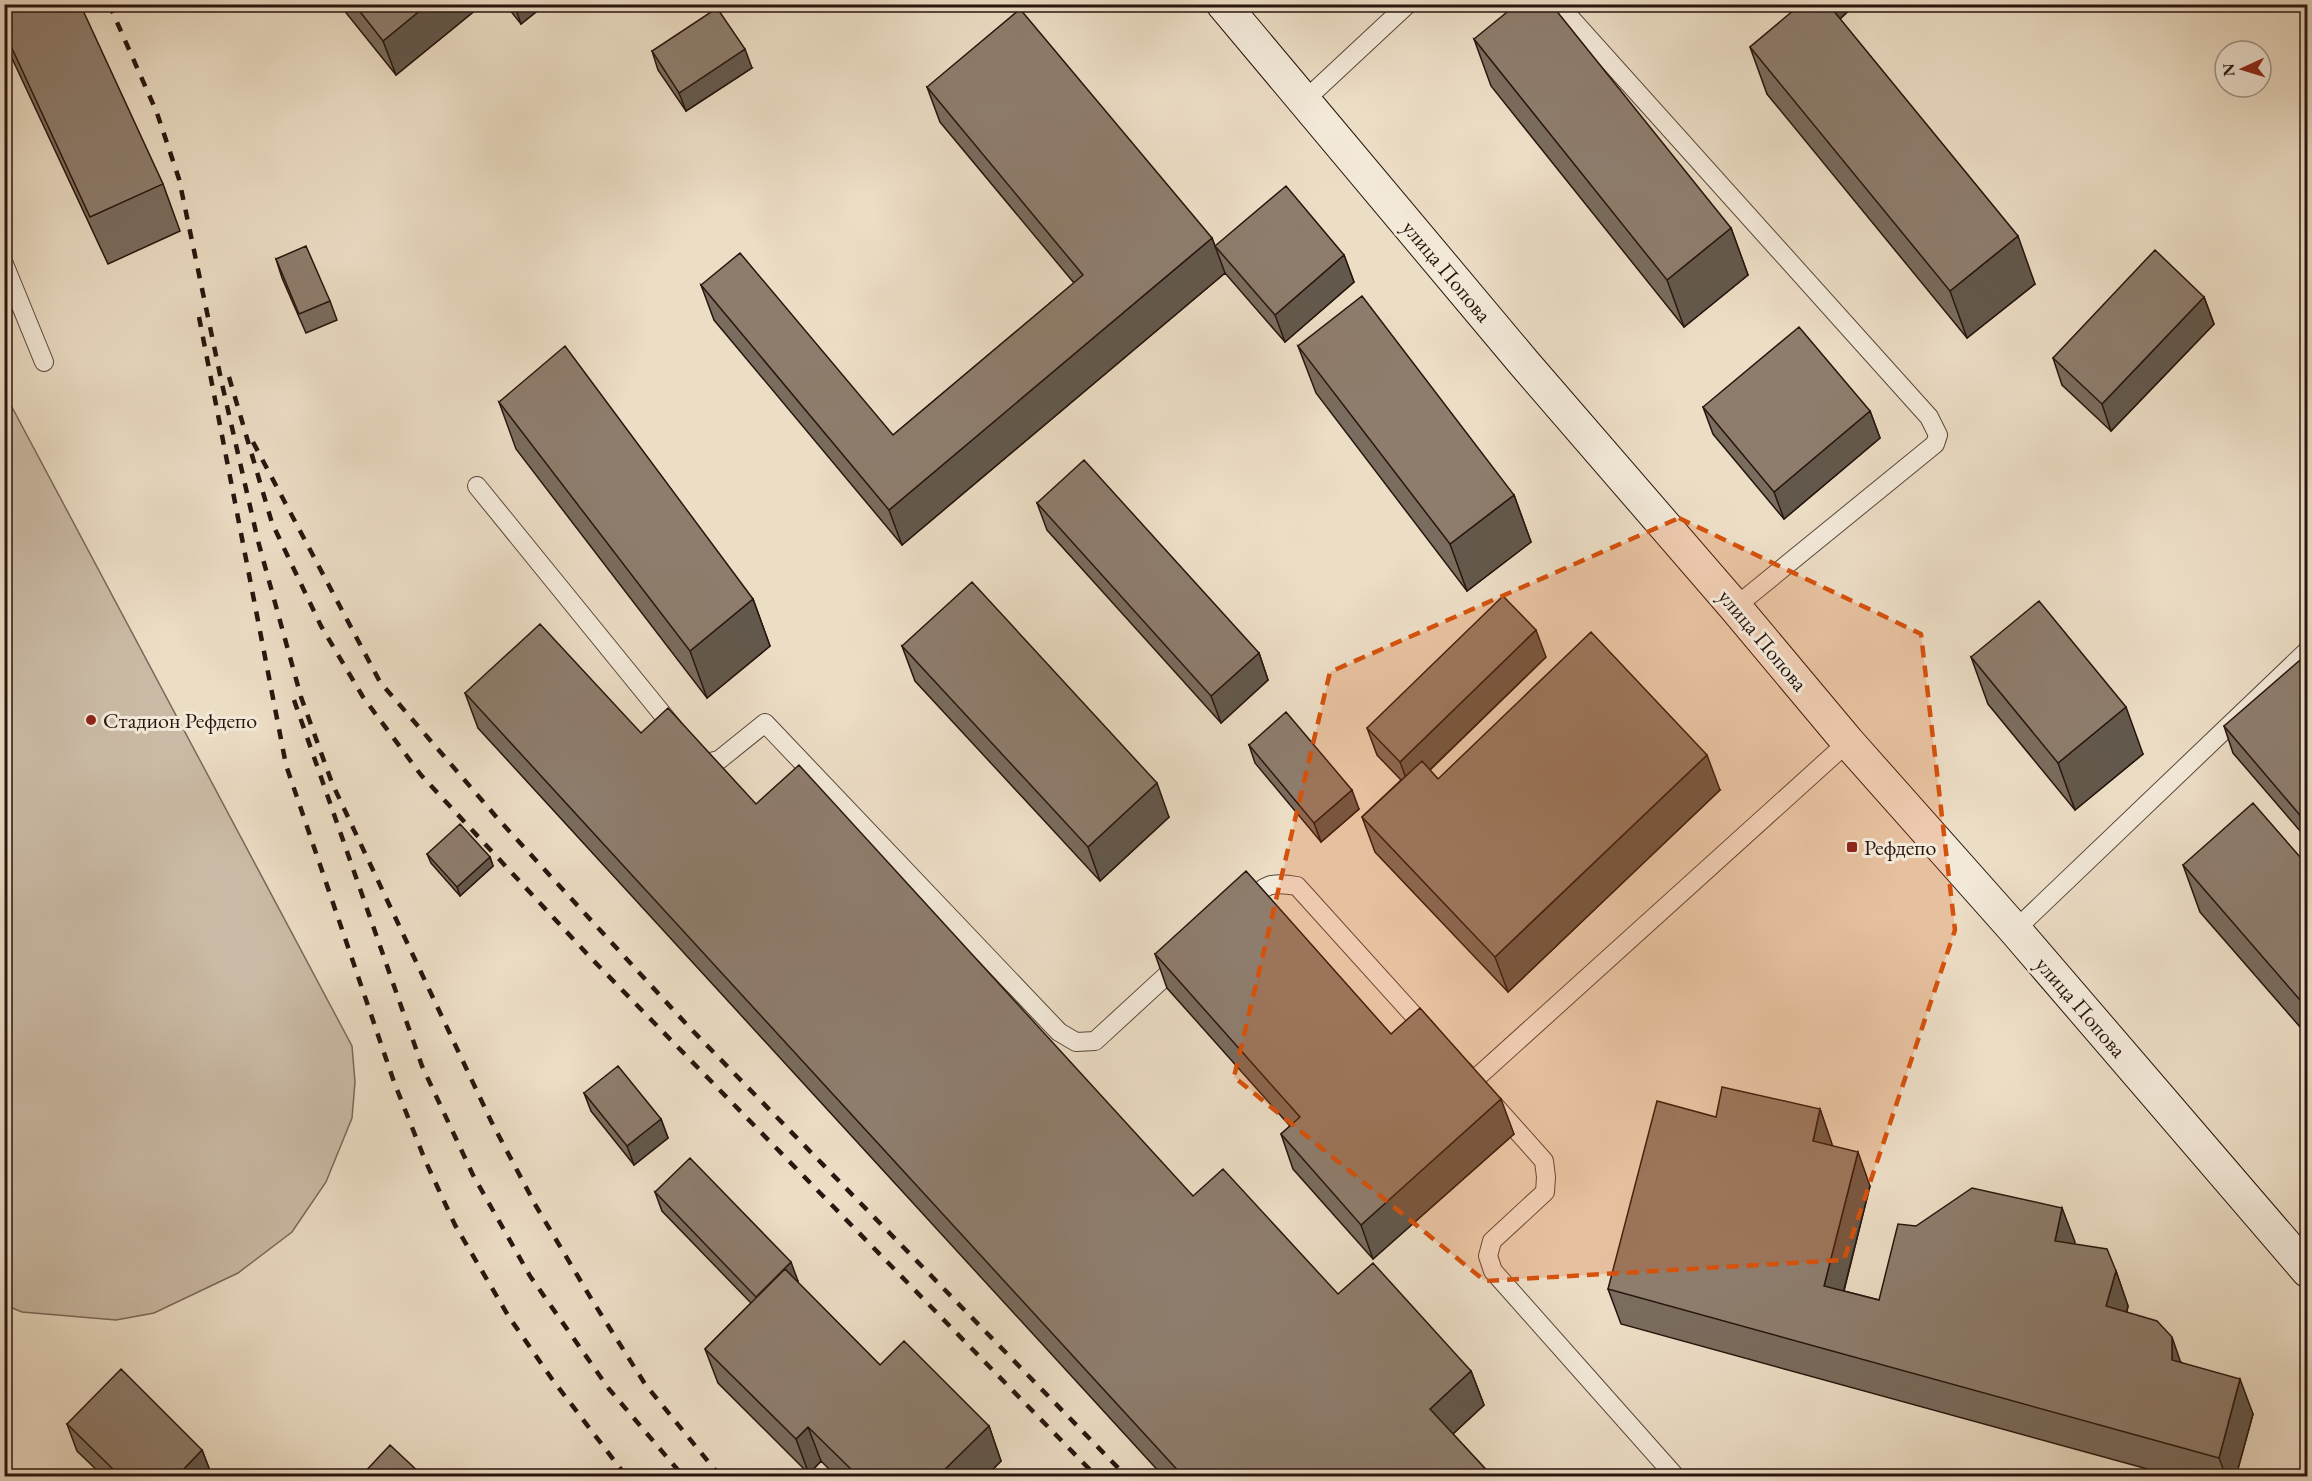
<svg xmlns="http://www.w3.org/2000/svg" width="2312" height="1481" font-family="'EB Garamond',serif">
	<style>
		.green { fill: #cbbba6; stroke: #7a685a; stroke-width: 1.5 }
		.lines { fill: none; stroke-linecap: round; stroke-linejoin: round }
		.lane-casing { stroke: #59473c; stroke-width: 20 }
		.secondary-casing { stroke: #28150e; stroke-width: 35 }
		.lane { stroke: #f3e9d9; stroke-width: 18 }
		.secondary { stroke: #f3e9d9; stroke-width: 33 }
		.rail { stroke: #28150e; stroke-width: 4.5; stroke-dasharray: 10 10; stroke-linecap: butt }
		.wall { fill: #7a6c5e; stroke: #28150e; stroke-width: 1.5 }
		.shaded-wall { fill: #63584c; stroke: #28150e; stroke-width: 1.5 }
		.building { fill: #8e7d6d; stroke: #28150e; stroke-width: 1.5 }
		.marked { fill: #d5520c; fill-opacity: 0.2; stroke: #d5520c; stroke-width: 4.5; stroke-dasharray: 12 8; stroke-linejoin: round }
		.poi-dot { fill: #8f2418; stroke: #f3e9d9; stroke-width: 2 }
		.labels { text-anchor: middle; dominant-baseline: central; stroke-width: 6; stroke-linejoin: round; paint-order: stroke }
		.street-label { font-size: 22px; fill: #28150e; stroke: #f3e9d9 }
		.poi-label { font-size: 22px; fill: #28150e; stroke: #f3e9d9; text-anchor: start }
	</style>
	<rect width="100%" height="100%" fill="#ecddc5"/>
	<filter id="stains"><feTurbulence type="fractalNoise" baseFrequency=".00333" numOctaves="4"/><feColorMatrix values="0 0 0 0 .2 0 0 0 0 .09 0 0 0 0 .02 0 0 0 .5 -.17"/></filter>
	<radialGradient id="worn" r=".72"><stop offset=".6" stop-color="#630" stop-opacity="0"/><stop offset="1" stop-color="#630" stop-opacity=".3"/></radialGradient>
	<path class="green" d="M5,394L352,1046L355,1082L352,1118L326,1182L292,1232L238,1273L154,1313L116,1320L22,1312L5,1305Z"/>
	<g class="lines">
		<g class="lane-casing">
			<path id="lane" d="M1558,4L1929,417L1938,435L1935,444L1735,607
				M1305,100L1408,4
				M4,264L44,362
				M477,486L677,732
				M696,756L702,764L719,760L765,723L1059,1032L1076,1042L1095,1041L1181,962
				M1244,905C1265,886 1267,881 1297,886L1428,1031
				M2015,930L2308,650
				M1463,1070L1473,1081L1848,742
				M1494,1105L1544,1161L1546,1177L1545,1192L1492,1241L1488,1256L1493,1271L1675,1476"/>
		</g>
		<g class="secondary-casing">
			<path id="secondary" d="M1223,4L1524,363L1735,607L1848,742L2015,930L2308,1271"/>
		</g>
		<use href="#lane" class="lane"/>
		<use href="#secondary" class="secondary"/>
		<path class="rail" d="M109,4L157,113L179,179L222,384L258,541L301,697L332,783L491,1121L536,1206L592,1300L645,1384L720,1476
			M199,317L286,765L394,1082L425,1160L455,1225L509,1317L552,1379L626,1476
			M229,377L272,523L321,626L363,697L421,775L589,956L1096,1476
			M253,442L380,682L499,820L690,1028L1126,1476
			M294,700L422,1066L473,1175L530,1276L609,1389L683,1476"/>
	</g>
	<path class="wall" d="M4,4L163,184L180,231L108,264L4,41Z
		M339,4H483L396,75Z
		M505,4H546L521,24Z
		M1792,4H1856L1840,19L2035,284L1967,338L1767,94L1750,47L1796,9Z
		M1474,39L1731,228L1748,275L1684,327L1491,86Z
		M652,51L752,68L686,111L658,70Z
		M927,87L1212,238L1215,246L1344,255L1354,282L1285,342L1225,273L902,545L714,320L701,285L893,435L1074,283L940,122Z
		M276,259L330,301L337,320L306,333L282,278Z
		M2204,297L2214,324L2111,431L2062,385L2053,358Z
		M1298,346L1514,495L1531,542L1467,591L1316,393Z
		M499,402L753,599L770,646L707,698L516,449Z
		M1703,407L1870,411L1880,438L1784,519L1713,434Z
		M1037,503L1259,653L1268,680L1221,723L1047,530Z
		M902,646L1169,817L1100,881L915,681Z
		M1546,657L1430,770L1438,779L1720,790L1508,992L1375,852L1362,817L1401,780L1377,755L1367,728Z
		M1971,657L2143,754L2075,810L1988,704Z
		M2307,669V839L2233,753L2224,726Z
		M465,693L641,733L756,804L1193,1196L1338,1294L1471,1371L1484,1405L1453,1434L1492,1476H1163L478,728Z
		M1249,745L1359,809L1321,842L1255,763Z
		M427,854L490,857L493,866L460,896L431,863Z
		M2183,865H2307V1035L2200,912Z
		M1155,954L1391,1034L1514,1134L1373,1259L1293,1169L1281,1134L1290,1126L1167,988Z
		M584,1093L661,1119L668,1138L634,1165L591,1111Z
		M1820,1109L1832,1145L1870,1186L1844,1291L1879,1300L1916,1226L2062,1208L2074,1244L2116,1271L2128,1306L2127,1312L2181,1362L2253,1414L2236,1476H2173L1621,1324L1608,1289L1716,1117Z
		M655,1192L798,1281L797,1282L880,1365L989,1426L1001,1461L986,1476H836L821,1461L809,1474L718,1383L705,1349L751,1303L662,1211Z
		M67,1424L202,1450L212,1476H103L77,1451Z"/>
	<path class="shaded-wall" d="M428,4H483L396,75L383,41Z
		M514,4H546L521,24Z
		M1810,4H1856L1821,36Z
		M745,49L752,68L686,111L679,93Z
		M1731,228L1748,275L1684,327L1667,280Z
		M2018,236L2035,284L1967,338L1950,291Z
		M1212,238L1225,273L902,545L889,510Z
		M1344,255L1354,282L1285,342L1275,315Z
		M2204,297L2214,324L2111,431L2102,404Z
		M1870,411L1880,438L1784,519L1774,492Z
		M1514,495L1531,542L1467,591L1450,544Z
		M753,599L770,646L707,698L690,651Z
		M1536,630L1546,657L1410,789L1400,762Z
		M1259,653L1268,680L1221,723L1211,696Z
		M2126,707L2143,754L2075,810L2058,763Z
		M1707,755L1720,790L1508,992L1495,957Z
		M1157,783L1169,817L1100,881L1088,847Z
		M1352,790L1359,809L1321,842L1314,823Z
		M2307,806V837L2299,814Z
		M490,857L493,866L460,896L457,887Z
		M1501,1099L1514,1134L1373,1259L1361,1225Z
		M1820,1109L1832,1144L1826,1175L1813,1141Z
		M661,1119L668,1138L634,1165L627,1146Z
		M1858,1152L1870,1186L1836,1321L1824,1286Z
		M2062,1208L2075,1242L2068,1275L2055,1241Z
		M791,1262L798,1281L762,1315L756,1297Z
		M2116,1271L2128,1306L2119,1341L2106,1306Z
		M2172,1337L2184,1372L2172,1360Z
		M1471,1371L1484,1405L1442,1444L1430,1409Z
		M2240,1379L2253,1414L2236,1476H2226L2219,1458Z
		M989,1426L1001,1461L986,1476H938Z
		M808,1427L821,1461L809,1474L796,1439Z
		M202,1450L212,1476H177Z"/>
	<path class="building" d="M4,4H80L163,184L90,217L4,31Z
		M354,4H428L383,41Z
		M1517,4H1551L1731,228L1667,280L1474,39Z
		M1801,4H1828L2018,236L1950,291L1750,47Z
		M717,8L745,49L679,93L652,51Z
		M1020,9L1212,238L889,510L701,285L740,253L893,435L1083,275L927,87Z
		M1286,186L1344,255L1275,315L1215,246Z
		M306,246L330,301L299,314L276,259Z
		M2155,250L2204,297L2102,404L2053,358Z
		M1362,296L1514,495L1450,544L1298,346Z
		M1799,327L1870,411L1774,492L1703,407Z
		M565,346L753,599L690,651L499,402Z
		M1084,460L1259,653L1211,696L1037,503Z
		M972,582L1157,783L1088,847L902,646Z
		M1503,596L1536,630L1400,762L1367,728Z
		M2039,601L2126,707L2058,763L1971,657Z
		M540,624L641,733L668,708L756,804L799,765L1193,1196L1223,1169L1338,1294L1373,1263L1471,1371L1430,1409L1492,1476H1183L465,693Z
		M1591,632L1707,755L1495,957L1362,817L1422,761L1438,779Z
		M2300,660L2307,669V806L2299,814L2224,726Z
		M1286,712L1352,790L1314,823L1249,745Z
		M2253,803L2307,865V1008L2183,865Z
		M460,824L490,857L457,887L427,854Z
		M1246,871L1391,1034L1420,1008L1501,1099L1361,1225L1281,1134L1300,1117L1155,954Z
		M618,1066L661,1119L627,1146L584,1093Z
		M1722,1087L1820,1109L1813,1141L1858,1152L1824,1286L1879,1300L1898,1224L1916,1226L1972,1188L2062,1208L2055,1241L2107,1249L2116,1271L2106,1306L2157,1321L2172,1337V1360L2240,1379L2219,1458L1608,1289L1657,1101L1716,1117Z
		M690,1158L791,1262L756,1297L655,1192Z
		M785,1269L880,1365L904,1341L989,1426L938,1476H858L808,1427L796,1439L705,1349Z
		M121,1369L202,1450L177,1476H120L67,1424Z
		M390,1445L423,1476H361Z"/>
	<path class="marked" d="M1679,518L1921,634L1955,930L1844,1260L1485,1281L1234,1077L1330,672Z"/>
	<g class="poi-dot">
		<circle cx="91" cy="720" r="6"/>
		<rect x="1846" y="841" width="12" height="12" rx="3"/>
	</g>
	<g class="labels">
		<g class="street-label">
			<text transform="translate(1447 271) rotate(50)">улица Попова</text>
			<text transform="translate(1763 640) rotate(50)">улица Попова</text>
			<text transform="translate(2081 1007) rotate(49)">улица Попова</text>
		</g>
		<g class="poi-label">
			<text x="103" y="720">Стадион Рефдепо</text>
			<text x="1864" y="847">Рефдепо</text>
		</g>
	</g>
	<rect width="2312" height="1481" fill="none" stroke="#ecddc5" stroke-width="24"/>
	<rect x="6" y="6" width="2300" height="1469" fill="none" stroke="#28150e" stroke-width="3"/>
	<rect x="12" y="12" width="2288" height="1457" fill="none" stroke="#28150e" stroke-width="1.5"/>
	<g transform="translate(2243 69) rotate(266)"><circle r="28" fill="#f3e9d9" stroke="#a29488" stroke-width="1.5"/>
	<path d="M0-4.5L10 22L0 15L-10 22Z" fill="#8f2418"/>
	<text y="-9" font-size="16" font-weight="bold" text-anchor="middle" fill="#28150e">N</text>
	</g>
	<rect width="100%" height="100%" filter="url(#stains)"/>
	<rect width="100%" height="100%" fill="url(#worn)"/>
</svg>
